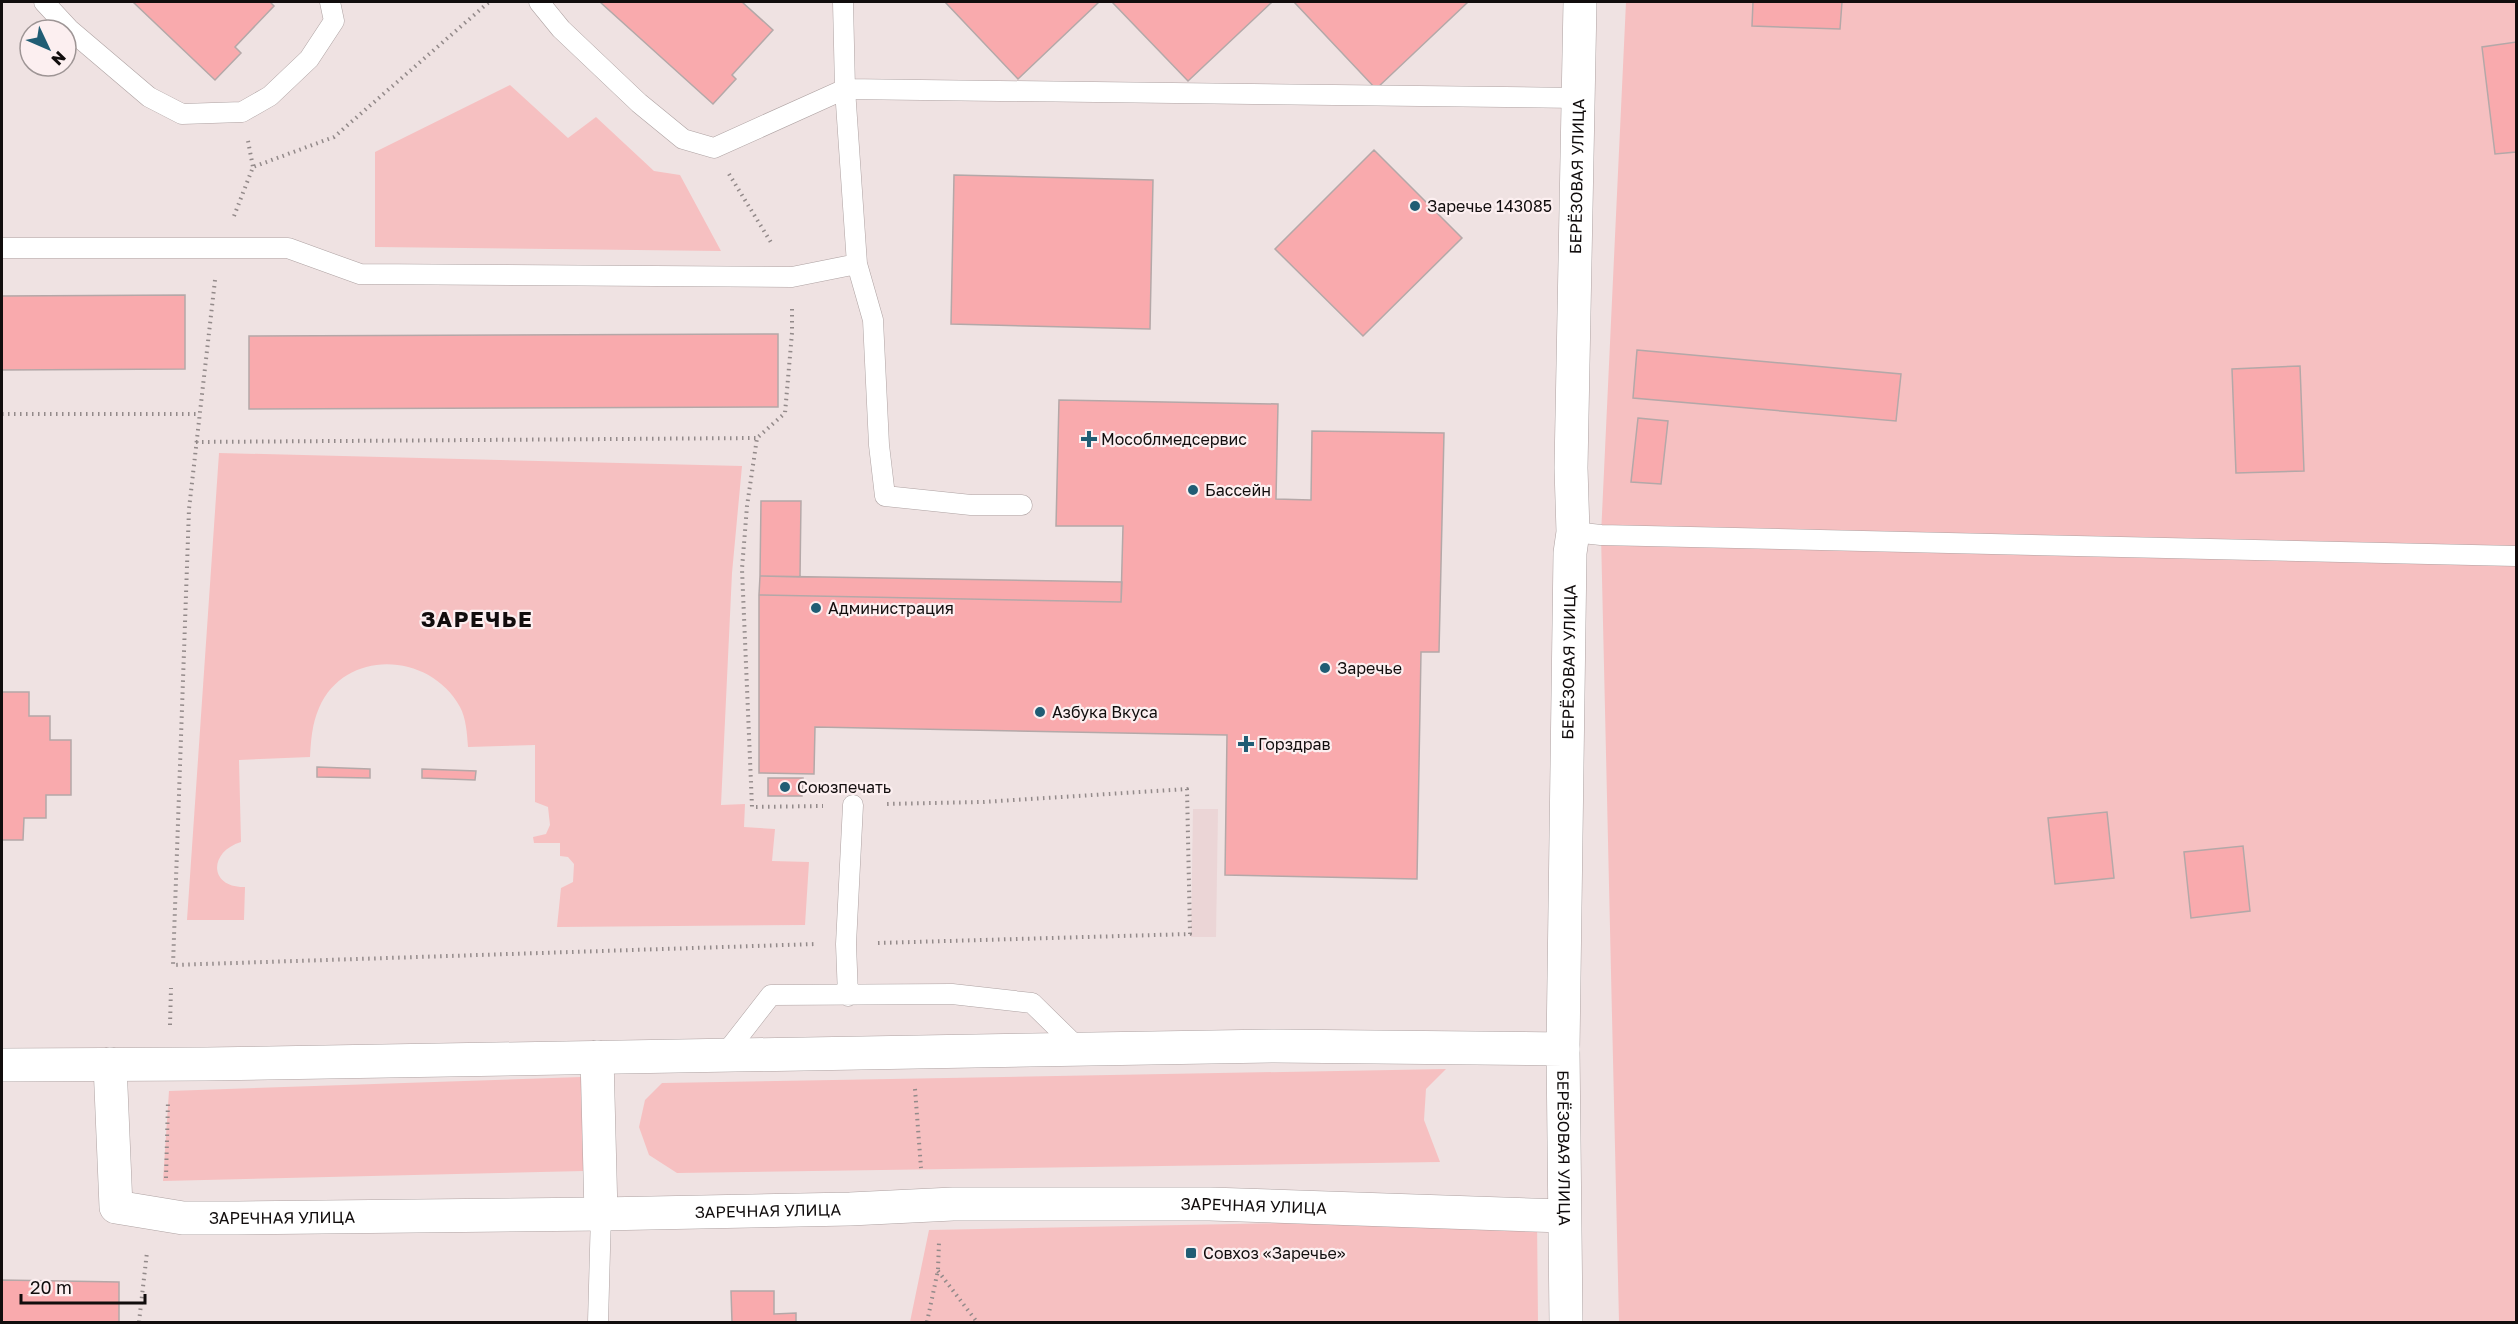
<svg xmlns="http://www.w3.org/2000/svg" width="2518" height="1324" font-family="'Golos Text',sans-serif">
	<style>
		.built { fill: #ebd5d6 }
		.green { fill: #f6c0c1 }
		.building { fill: #f9aaad; stroke: #b4a8a8; stroke-width: 1.5 }
		.lines { fill: none; stroke-linecap: round; stroke-linejoin: round }
		.service-casing { stroke: #aea2a2; stroke-width: 21 }
		.minor-casing { stroke: #aea2a2; stroke-width: 34 }
		.tertiary-casing { stroke: #aea2a2; stroke-width: 34 }
		.path { stroke: #938a8a; stroke-width: 4; stroke-dasharray: 1.5 4.5; stroke-linecap: butt }
		.service { stroke: #fff; stroke-width: 20 }
		.minor { stroke: #fff; stroke-width: 33 }
		.tertiary { stroke: #fff; stroke-width: 33 }
		.poi-dot { fill: #205d74; stroke: #fceff0; stroke-width: 2 }
		.labels { text-anchor: middle; dominant-baseline: central; stroke-width: 4.5; stroke-linejoin: round; paint-order: stroke }
		.street-label { font-size: 16px; fill: #110d0d; stroke: #fceff0 }
		.poi-label { font-size: 16px; fill: #110d0d; stroke: #fceff0; text-anchor: start }
		.district-label { font-size: 22px; font-weight: bold; letter-spacing: 1.5px; fill: #110d0d; stroke: #fceff0 }
	</style>
	<rect width="100%" height="100%" fill="#efe2e2"/>
	<path class="built" d="M1193,809H1218L1216,937H1191Z"/>
	<path class="green" d="M1626,2H2516V1322H1619L1601,535Z
		M510,85L568,138L596,117L654,171L680,175L721,251L375,247V152Z
		M219,453L742,466L732,573L721,805L745,804L744,827L775,829L772,861L809,862L805,925L557,927L561,888L573,882L574,864L568,857L560,856V843H534L533,837L546,834L550,825L548,807L535,802V745L468,747C467,733 466,718 460,707C430,652 345,648 319,708C312,724 311,740 310,757L239,760L241,842C208,852 209,888 245,887L244,920H187Z
		M1446,1069L1426,1089L1424,1120L1440,1162L677,1173L649,1155L639,1127L645,1100L662,1083Z
		M581,1077L584,1171L163,1181L169,1091Z
		M1537,1218L1538,1322H910L929,1230Z"/>
	<path class="building" d="M133,2H270L274,6L235,47L241,53L215,80Z
		M600,2H742L773,30L732,75L736,79L713,104Z
		M945,2H1099L1018,79Z
		M1112,2H1272L1188,81Z
		M1294,2H1468L1376,89Z
		M1753,2H1842L1840,29L1752,26Z
		M2516,42V152L2495,154L2482,47Z
		M1374,150L1462,238L1363,336L1275,249Z
		M954,175L1153,180L1150,329L951,324Z
		M185,295V369L2,370V296Z
		M778,334V407L249,409V336Z
		M1637,350L1901,374L1896,421L1633,398Z
		M2300,366L2304,471L2236,473L2232,369Z
		M1059,400L1278,404L1276,499L1311,500L1312,431L1444,433L1439,652H1421L1417,879L1225,875L1227,735L815,727L814,774L759,773V595L1121,602L1123,526H1056Z
		M1638,418L1668,421L1661,484L1631,482Z
		M761,501H801L800,577L760,576Z
		M760,576L1122,582L1121,602L759,595Z
		M2,692H29V716H50V740H71V795H46V818H24L23,840H2Z
		M317,767L370,769V778L317,777Z
		M422,769L476,771L475,780L422,778Z
		M768,778H803L802,796H768Z
		M2107,812L2114,878L2055,884L2048,818Z
		M2243,846L2250,911L2191,918L2184,852Z
		M2,1280L119,1282V1322H2Z
		M731,1291H774V1314L796,1313V1322H869H732Z"/>
	<g class="lines">
		<g class="service-casing">
			<path id="service" d="M44,2L69,29L149,97L182,114L242,112L270,96L309,59L334,21L330,2
				M539,2L561,29L639,103L683,139L714,148L845,89L1577,98
				M2,248H288L360,274L792,277L857,264L845,89L843,2
				M857,264L873,320L879,445L885,496L971,505H1022
				M1573,532L1601,535L2516,556
				M848,996L846,944L853,805
				M725,1054L771,995L952,994L1032,1003L1080,1050
				M598,1322L601,1214"/>
		</g>
		<g class="minor-casing">
			<g id="minor">
				<path id="s1" d="M1563,1049L1570,553L1573,532L1571,468L1580,2"/>
				<path d="M597,1057L601,1214"/>
			</g>
		</g>
		<g class="tertiary-casing">
			<g id="tertiary">
				<path id="s2" d="M110,1064L116,1207L183,1218H238L601,1214L850,1209L953,1204H1210L1564,1216"/>
				<path id="s3" d="M2,1065L206,1064L1274,1046L1563,1049L1566,1322"/>
			</g>
		</g>
		<path class="path" d="M248,141L253,167
			M729,174L772,244
			M234,216L253,167L334,137L489,2
			M215,280L189,509L173,965L816,944
			M792,309V333L785,413L757,438L747,506L742,569L752,807L823,806
			M2,414H198
			M196,442L757,438
			M878,943L1190,934L1187,789L983,802L885,804
			M170,1025L171,988
			M915,1089L921,1168
			M166,1178L168,1101
			M938,1271L977,1322
			M139,1322L147,1252
			M927,1322L938,1270L939,1242"/>
		<use href="#service" class="service"/>
		<use href="#minor" class="minor"/>
		<use href="#tertiary" class="tertiary"/>
	</g>
	<g class="poi-dot">
		<circle cx="1415" cy="206" r="6"/>
		<path d="M1086 430h6v6h6v6h-6v6h-6v-6h-6v-6h6z"/>
		<circle cx="1193" cy="490" r="6"/>
		<circle cx="816" cy="608" r="6"/>
		<circle cx="1325" cy="668" r="6"/>
		<circle cx="1040" cy="712" r="6"/>
		<path d="M1243 735h6v6h6v6h-6v6h-6v-6h-6v-6h6z"/>
		<circle cx="785" cy="787" r="6"/>
		<rect x="1185" y="1247" width="12" height="12" rx="3"/>
	</g>
	<g class="labels">
		<g class="street-label">
			<text stroke="none"><textPath href="#s1" startOffset="873">БЕРЁЗОВАЯ УЛИЦА</textPath></text>
			<text stroke="none"><textPath href="#s1" startOffset="387">БЕРЁЗОВАЯ УЛИЦА</textPath></text>
			<text stroke="none"><textPath href="#s3" startOffset="1660">БЕРЁЗОВАЯ УЛИЦА</textPath></text>
			<text stroke="none"><textPath href="#s2" startOffset="1282">ЗАРЕЧНАЯ УЛИЦА</textPath></text>
			<text stroke="none"><textPath href="#s2" startOffset="796">ЗАРЕЧНАЯ УЛИЦА</textPath></text>
			<text stroke="none"><textPath href="#s2" startOffset="310">ЗАРЕЧНАЯ УЛИЦА</textPath></text>
		</g>
		<g class="poi-label">
			<text x="1427" y="206">Заречье 143085</text>
			<text x="1101" y="439">Мособлмедсервис</text>
			<text x="1205" y="490">Бассейн</text>
			<text x="828" y="608">Администрация</text>
			<text x="1337" y="668">Заречье</text>
			<text x="1052" y="712">Азбука Вкуса</text>
			<text x="1258" y="744">Горздрав</text>
			<text x="797" y="787">Союзпечать</text>
			<text x="1203" y="1253">Совхоз «Заречье»</text>
		</g>
		<g class="district-label">
			<text x="477" y="618">ЗАРЕЧЬЕ</text>
		</g>
	</g>
	<rect width="2518" height="1324" fill="none" stroke="#110d0d" stroke-width="6"/>
	<g transform="translate(48 48) rotate(134)"><circle r="28" fill="#fceff0" stroke="#9e9595" stroke-width="1.5"/>
	<path d="M0-4.5L10 22L0 15L-10 22Z" fill="#205d74"/>
	<text y="-9" font-size="16" font-weight="bold" text-anchor="middle" fill="#110d0d">N</text>
	</g>
	<path d="M21 1294v9h124v-9" fill="none" stroke="#110d0d" stroke-width="3"/>
	<text x="30" y="1294" font-size="18" fill="#110d0d" stroke="#fceff0" stroke-width="4.5" paint-order="stroke">20 m</text>
</svg>
